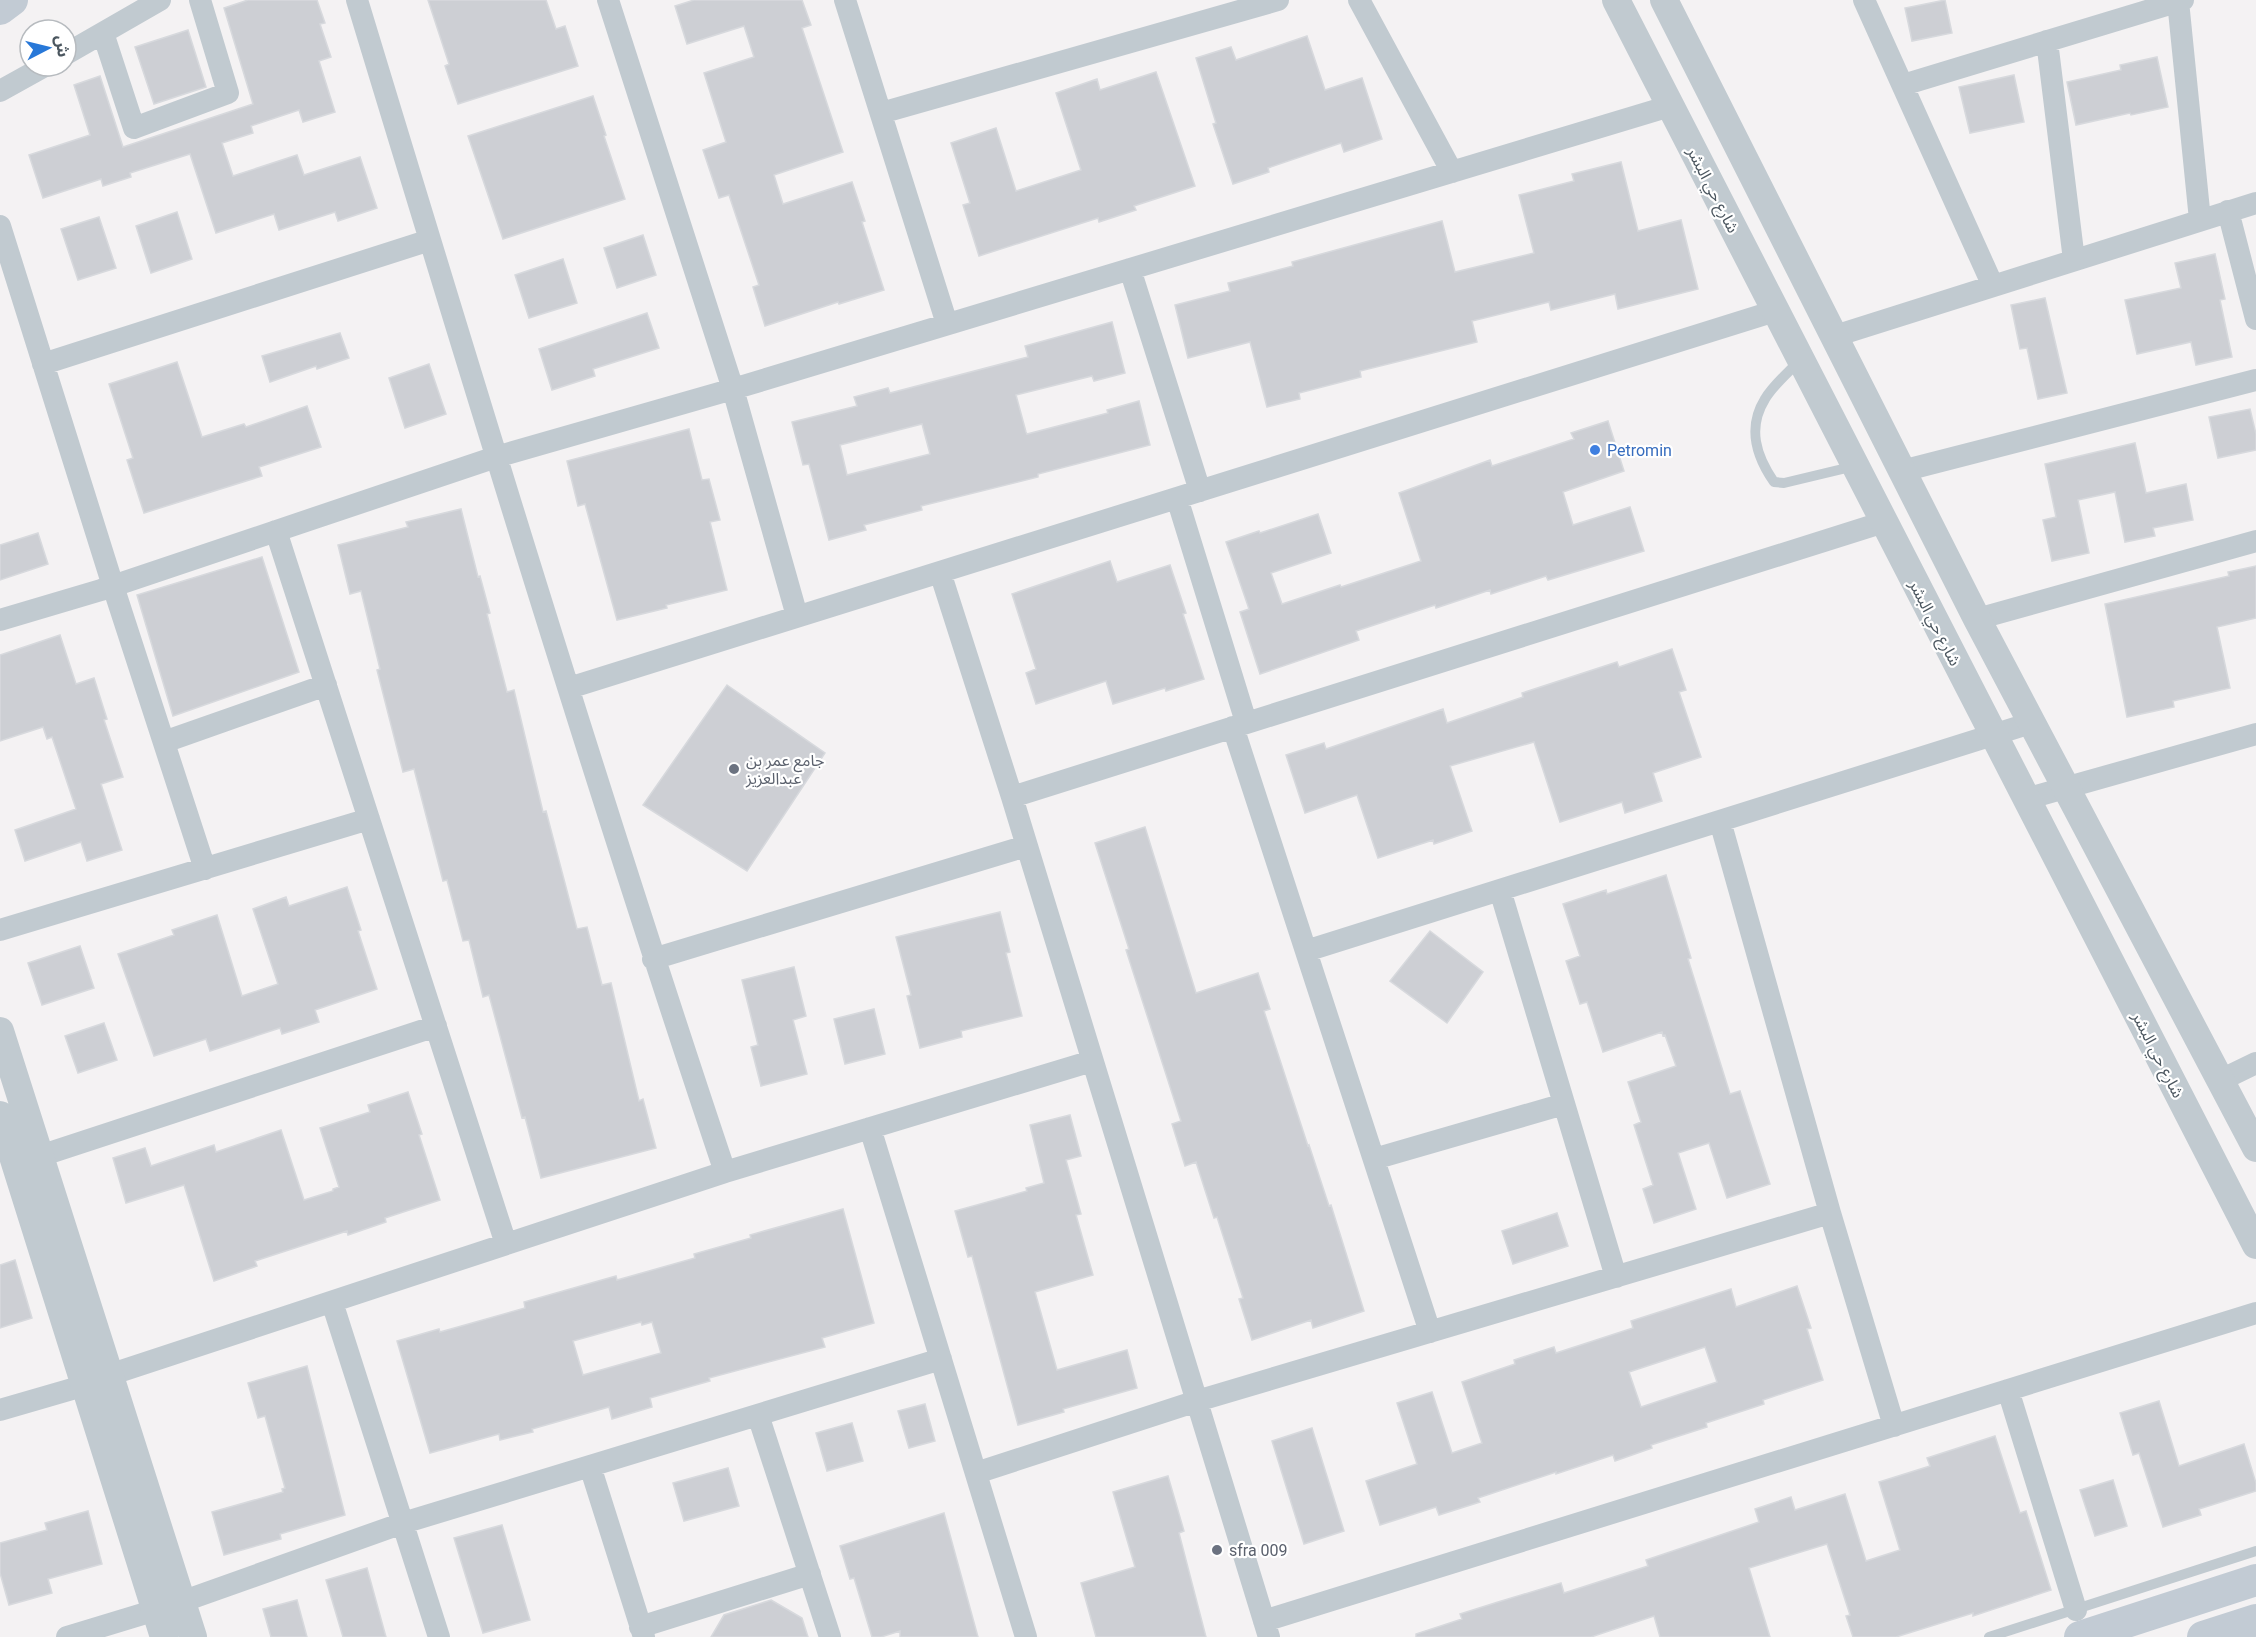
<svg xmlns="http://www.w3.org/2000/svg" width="2256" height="1637" font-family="Roboto,'Noto Sans Arabic',sans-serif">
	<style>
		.building { fill: #cdcfd4; stroke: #d7d9dd; stroke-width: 1.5; fill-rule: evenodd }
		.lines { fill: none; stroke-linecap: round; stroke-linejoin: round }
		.service { stroke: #c1cad0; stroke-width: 10 }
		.minor { stroke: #c1cad0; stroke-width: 22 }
		.tertiary { stroke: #c1cad0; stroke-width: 28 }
		.secondary { stroke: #c2cbd4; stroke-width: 32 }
		.shop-dot { fill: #3f7fe0; stroke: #fff; stroke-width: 2 }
		.worship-dot { fill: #6b7280; stroke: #fff; stroke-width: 2 }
		.labels { text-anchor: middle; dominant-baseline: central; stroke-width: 4.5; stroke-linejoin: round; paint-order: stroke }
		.street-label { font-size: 16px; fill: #4b565f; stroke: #fff }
		.shop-label { font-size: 16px; fill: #366cbe; stroke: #fff; text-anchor: start }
		.worship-label { font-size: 16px; fill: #5b616d; stroke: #fff; text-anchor: start }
	</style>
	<rect width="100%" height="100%" fill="#f4f2f3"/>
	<path class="building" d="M248,0H317L325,23L320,24L331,57L319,61L335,112L303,122L299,110L251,126L253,133L222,143L233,176L297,155L304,175L360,157L377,208L338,221L335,212L279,230L274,214L216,233L190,154L130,173L131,177L103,186L101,179L43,198L29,155L90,135L74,85L100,76L123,147L253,104L224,8Z
		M428,0H546L556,29L565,26L578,66L458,104L445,66L449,64Z
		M694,0H802L811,25L802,28L843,152L774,175L783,204L852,182L865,221L862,222L884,290L839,304L838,302L765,326L753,287L759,285L729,195L719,198L703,150L726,142L704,73L754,57L744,26L687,44L675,6Z
		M1945,0L1952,33L1912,41L1905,8Z
		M188,30L206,87L154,104L135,47Z
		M1307,36L1325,90L1362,78L1382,139L1344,152L1341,143L1268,168L1269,172L1233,184L1213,124L1216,123L1196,58L1231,47L1236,60Z
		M2157,57L2168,107L2131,115L2130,113L2076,125L2067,82L2121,70L2120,65Z
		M1156,72L1195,186L1134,206L1136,210L1099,222L1098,218L979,256L963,205L970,203L951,143L996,128L1016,191L1081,170L1056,93L1097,79L1100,90Z
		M2014,75L2024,122L1970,133L1959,87Z
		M593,96L606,135L604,136L625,199L503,239L468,136Z
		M1621,162L1638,231L1681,220L1698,289L1618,309L1615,294L1551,310L1549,302L1472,321L1477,342L1360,371L1361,377L1299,393L1300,399L1267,407L1250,342L1188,358L1175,305L1230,291L1228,283L1293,266L1292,262L1442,221L1455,272L1534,253L1519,195L1574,181L1572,174Z
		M177,212L192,259L151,273L136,226Z
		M99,217L116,268L78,280L61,229Z
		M643,235L656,275L617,288L604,248Z
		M2215,254L2225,299L2220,300L2232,357L2196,365L2191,342L2137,354L2125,300L2181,288L2175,263Z
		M563,259L577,303L529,318L515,275Z
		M2045,298L2067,393L2038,399L2027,348L2020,349L2011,305Z
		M647,313L659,348L593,369L595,376L552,390L539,349Z
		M1112,322L1125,373L1094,381L1092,376L1016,395L1026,432L1027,434L1108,413L1107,410L1139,401L1150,445L1038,474V477L921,506L922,510L864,525L866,530L829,540L809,464L803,465L792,422L857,406L854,397L888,388L890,393L1028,357L1025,346ZM922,424L930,454L847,475L840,445Z
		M340,333L349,358L317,369L316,366L270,382L262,356Z
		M177,362L202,437L244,424L246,427L307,406L321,447L259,467L262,476L144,513L127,460L133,458L109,384Z
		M429,364L446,414L405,428L389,378Z
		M2250,409L2256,434V450L2218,458L2209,417Z
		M1608,421L1624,471L1563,492L1573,525L1630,507L1644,551L1548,580L1546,576L1491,594L1490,590L1436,608L1435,605L1356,631L1359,640L1260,674L1240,612L1249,609L1226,542L1259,531L1260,533L1318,514L1331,553L1271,573L1282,604L1340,585L1341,587L1421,561L1399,493L1490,460L1492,466L1574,439L1571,433Z
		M689,429L702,480L709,479L720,520L710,522L727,590L666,605L667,608L617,620L585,504L578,506L567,461Z
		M2135,443L2146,493L2186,484L2193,520L2153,528L2155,536L2125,542L2115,492L2078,500L2089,553L2052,561L2043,520L2056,517L2045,464Z
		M461,509L478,577L480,576L490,613L487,614L507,692L514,690L543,812L546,811L577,929L587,927L602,985L611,983L639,1101L643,1099L656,1148L541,1178L525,1117L522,1118L489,995L483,997L469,940L463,941L447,880L443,881L414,769L403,772L377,670L380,669L361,591L350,594L338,545L408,527L406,522Z
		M38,533L48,564L0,580V545Z
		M262,557L299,672L173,716L137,595Z
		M1110,561L1117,582L1170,565L1186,613L1183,614L1204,679L1166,691L1165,688L1113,704L1106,681L1036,704L1026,673L1036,669L1012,594Z
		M2256,566V618L2217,627L2230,688L2173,701L2174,707L2127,717L2105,604L2229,576L2228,572Z
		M60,635L76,684L94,678L107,719L104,720L123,777L101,784L122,850L87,861L81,842L25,861L15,830L76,809L52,737L47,739L43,727L0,741V655Z
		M1672,649L1686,690L1679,692L1701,757L1653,773L1662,801L1625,813L1622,802L1560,822L1534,742L1450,766L1472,831L1434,844L1433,840L1378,858L1357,795L1305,813L1286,755L1324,743L1326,749L1443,709L1447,723L1523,697L1522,693L1617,662L1619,667Z
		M727,685L825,753L747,871L643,805Z
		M1145,827L1196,993L1258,973L1270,1009L1264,1011L1308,1146L1309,1145L1329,1206L1331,1205L1364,1311L1313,1328L1311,1320L1252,1340L1239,1299L1243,1298L1217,1217L1214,1218L1196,1162L1185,1166L1172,1124L1181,1121L1126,950L1129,949L1095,843Z
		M1666,875L1691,958L1688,959L1730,1094L1740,1091L1770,1184L1727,1198L1709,1143L1678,1153L1696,1209L1654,1223L1643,1189L1653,1185L1634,1125L1641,1122L1628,1082L1676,1066L1665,1035L1663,1036L1662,1032L1603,1052L1587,1002L1580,1004L1566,961L1580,956L1563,904L1606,890L1607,894Z
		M347,887L361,930L358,931L377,989L315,1010L319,1022L282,1034L280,1028L210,1051L206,1039L154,1056L118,954L174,935L172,930L217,915L242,996L278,984L253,909L286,897L289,906Z
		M1000,912L1010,952L1006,953L1022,1016L961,1031L962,1037L920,1048L907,996L911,995L896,937Z
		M1430,931L1483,972L1447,1023L1390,981Z
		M80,946L94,988L42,1005L28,963Z
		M794,967L806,1016L793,1020L807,1074L761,1086L751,1047L758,1045L742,980Z
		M874,1009L885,1054L845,1064L834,1019Z
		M104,1023L117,1060L78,1073L65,1036Z
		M408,1092L422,1134L419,1135L440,1200L385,1218L386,1222L348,1235L347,1231L255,1261L257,1266L214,1281L184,1185L126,1203L113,1158L145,1148L151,1166L214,1145L216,1152L281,1130L304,1200L333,1191V1189L339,1187L320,1128L370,1112L368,1105Z
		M1070,1115L1081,1156L1066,1160L1081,1214L1076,1215L1093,1275L1035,1292L1057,1370L1127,1350L1137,1388L1063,1409L1064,1412L1018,1425L972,1256L968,1257L955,1211L1027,1191L1026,1188L1044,1183L1030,1125Z
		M843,1209L874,1323L822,1338L825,1347L709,1378L710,1381L650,1398L652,1407L612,1419L609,1407L532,1429L533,1432L500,1440L499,1434L430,1453L397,1341L439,1329L440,1332L525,1308L524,1302L616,1276L617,1280L695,1258L694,1254L751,1238L750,1235ZM641,1322L642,1325L652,1322L661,1353L583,1375L573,1341Z
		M1557,1213L1568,1246L1513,1264L1502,1231Z
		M15,1260L32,1318L0,1328V1265Z
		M1797,1286L1811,1328L1807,1329L1823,1380L1763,1400L1764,1404L1706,1423L1707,1427L1651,1445L1652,1448L1615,1461L1613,1455L1556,1474V1472L1478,1498L1480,1502L1439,1515L1436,1507L1380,1525L1366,1481L1417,1464L1397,1403L1432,1392L1452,1453L1482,1443L1462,1382L1515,1364L1514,1360L1554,1347L1556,1353L1633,1328L1631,1321L1731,1289L1736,1307ZM1705,1347L1717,1382L1641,1407L1629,1372Z
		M307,1366L345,1515L280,1534L281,1539L224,1555L212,1512L283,1492L282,1489L285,1488L265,1416L258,1418L248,1383Z
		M2159,1401L2179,1466L2244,1444L2256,1483V1491L2199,1509L2201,1515L2163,1527L2139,1453L2133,1455L2120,1413Z
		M925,1404L935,1441L909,1448L898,1411Z
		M852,1423L863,1461L827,1471L816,1433Z
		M1312,1428L1344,1531L1304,1544L1272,1441Z
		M1995,1436L2020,1513L2026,1511L2051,1590L1973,1616V1613L1896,1637H1853L1846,1616L1850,1615L1827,1544L1749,1568L1770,1637H1660L1654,1616L1591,1637H1416V1634L1462,1619L1460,1614L1498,1602L1561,1583L1564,1593L1648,1566L1646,1560L1759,1522L1755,1509L1791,1497L1795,1510L1845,1494L1866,1561L1900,1550L1879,1482L1930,1466L1927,1458Z
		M728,1468L739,1506L684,1521L673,1483Z
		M1168,1476L1184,1531L1179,1533L1206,1637H1096L1081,1583L1135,1567L1113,1492Z
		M2113,1480L2127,1526L2095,1536L2080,1490Z
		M88,1511L102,1564L48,1579L52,1593L9,1605L0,1573V1543L47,1530L45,1523Z
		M944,1513L978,1637H900V1631L881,1637H872L854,1578L850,1579L840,1546Z
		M502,1525L530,1620L483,1633L454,1538Z
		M367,1568L386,1637H343L326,1580Z
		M297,1600L307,1637H271L263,1609Z
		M771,1600L802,1618L808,1637H711L724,1615Z"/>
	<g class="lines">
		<path class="service" d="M1800,360C1789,372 1773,385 1765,399C1747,428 1756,456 1774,482L1784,483L1855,466
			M1989,1637L2256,1551"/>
		<path class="minor" d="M357,0C476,392 595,784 725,1172
			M608,0L733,389L797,616
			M845,0L947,324
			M1359,0L1452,172
			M1864,0L1993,286
			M2178,1L2200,220
			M103,33L134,128L228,93L200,0
			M2047,41L2074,260
			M66,54L160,0
			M1903,85L2183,0
			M0,91L45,66
			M881,113L1278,0
			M2228,211L2256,319
			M0,226L113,586L205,869
			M1130,269L1200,491
			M1835,336L2256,203
			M43,364L430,240
			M1902,471L2256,380
			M1177,498L1246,722
			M276,531L506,1244
			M940,572L1012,797L1269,1637
			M1977,619L2256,541
			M0,620L101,590L496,457L733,389L1670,106
			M569,688L1775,311
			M1233,727L1430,1332
			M164,742L326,685
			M1012,797L1884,522
			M2026,799L2256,734
			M1720,821L1830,1213L1894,1426
			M1500,890L1616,1277
			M0,930L369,819
			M1306,951L2031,723
			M653,959L1026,846
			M2221,1080L2256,1063
			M870,1128L1026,1637
			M40,1156L436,1026
			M1374,1159L1564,1104
			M332,1302L439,1637
			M109,1375L725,1172L1092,1061
			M2008,1390L2076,1610
			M0,1410L86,1385
			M758,1415L830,1637
			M590,1466L644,1637
			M976,1473L1197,1401L1830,1213
			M181,1602L403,1523L941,1359
			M1264,1621L2256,1313
			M640,1627L810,1574
			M67,1637L156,1610"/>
		<path class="tertiary" d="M1616,0L2256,1245
			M1664,0L1977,619L2256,1148
			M0,1031L193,1637
			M0,1115L164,1637"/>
		<path class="secondary" d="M0,9L12,0
			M2080,1637L2256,1580
			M2203,1637L2256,1620"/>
	</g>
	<circle class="shop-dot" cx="1595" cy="450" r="6"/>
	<g class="worship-dot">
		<circle cx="734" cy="769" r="6"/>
		<circle cx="1217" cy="1550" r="6"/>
	</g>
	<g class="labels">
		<g class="street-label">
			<text transform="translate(1713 190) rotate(63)">شارع حي البشر</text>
			<text transform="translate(1935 623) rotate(63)">شارع حي البشر</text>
			<text transform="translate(2158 1055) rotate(63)">شارع حي البشر</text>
		</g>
		<g class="shop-label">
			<text x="1607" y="450">Petromin</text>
		</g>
		<g class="worship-label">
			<text x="746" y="760">جامع عمر بن<tspan x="746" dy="18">عبدالعزيز</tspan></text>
			<text x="1229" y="1550">sfra 009</text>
		</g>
	</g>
	<g transform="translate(48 48) rotate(83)"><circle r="28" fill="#ffffff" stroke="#b7bbbf" stroke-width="1.5"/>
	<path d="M0-4.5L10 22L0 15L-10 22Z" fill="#2878d8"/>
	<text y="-9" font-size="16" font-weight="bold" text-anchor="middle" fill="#4b565f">ش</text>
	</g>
</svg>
